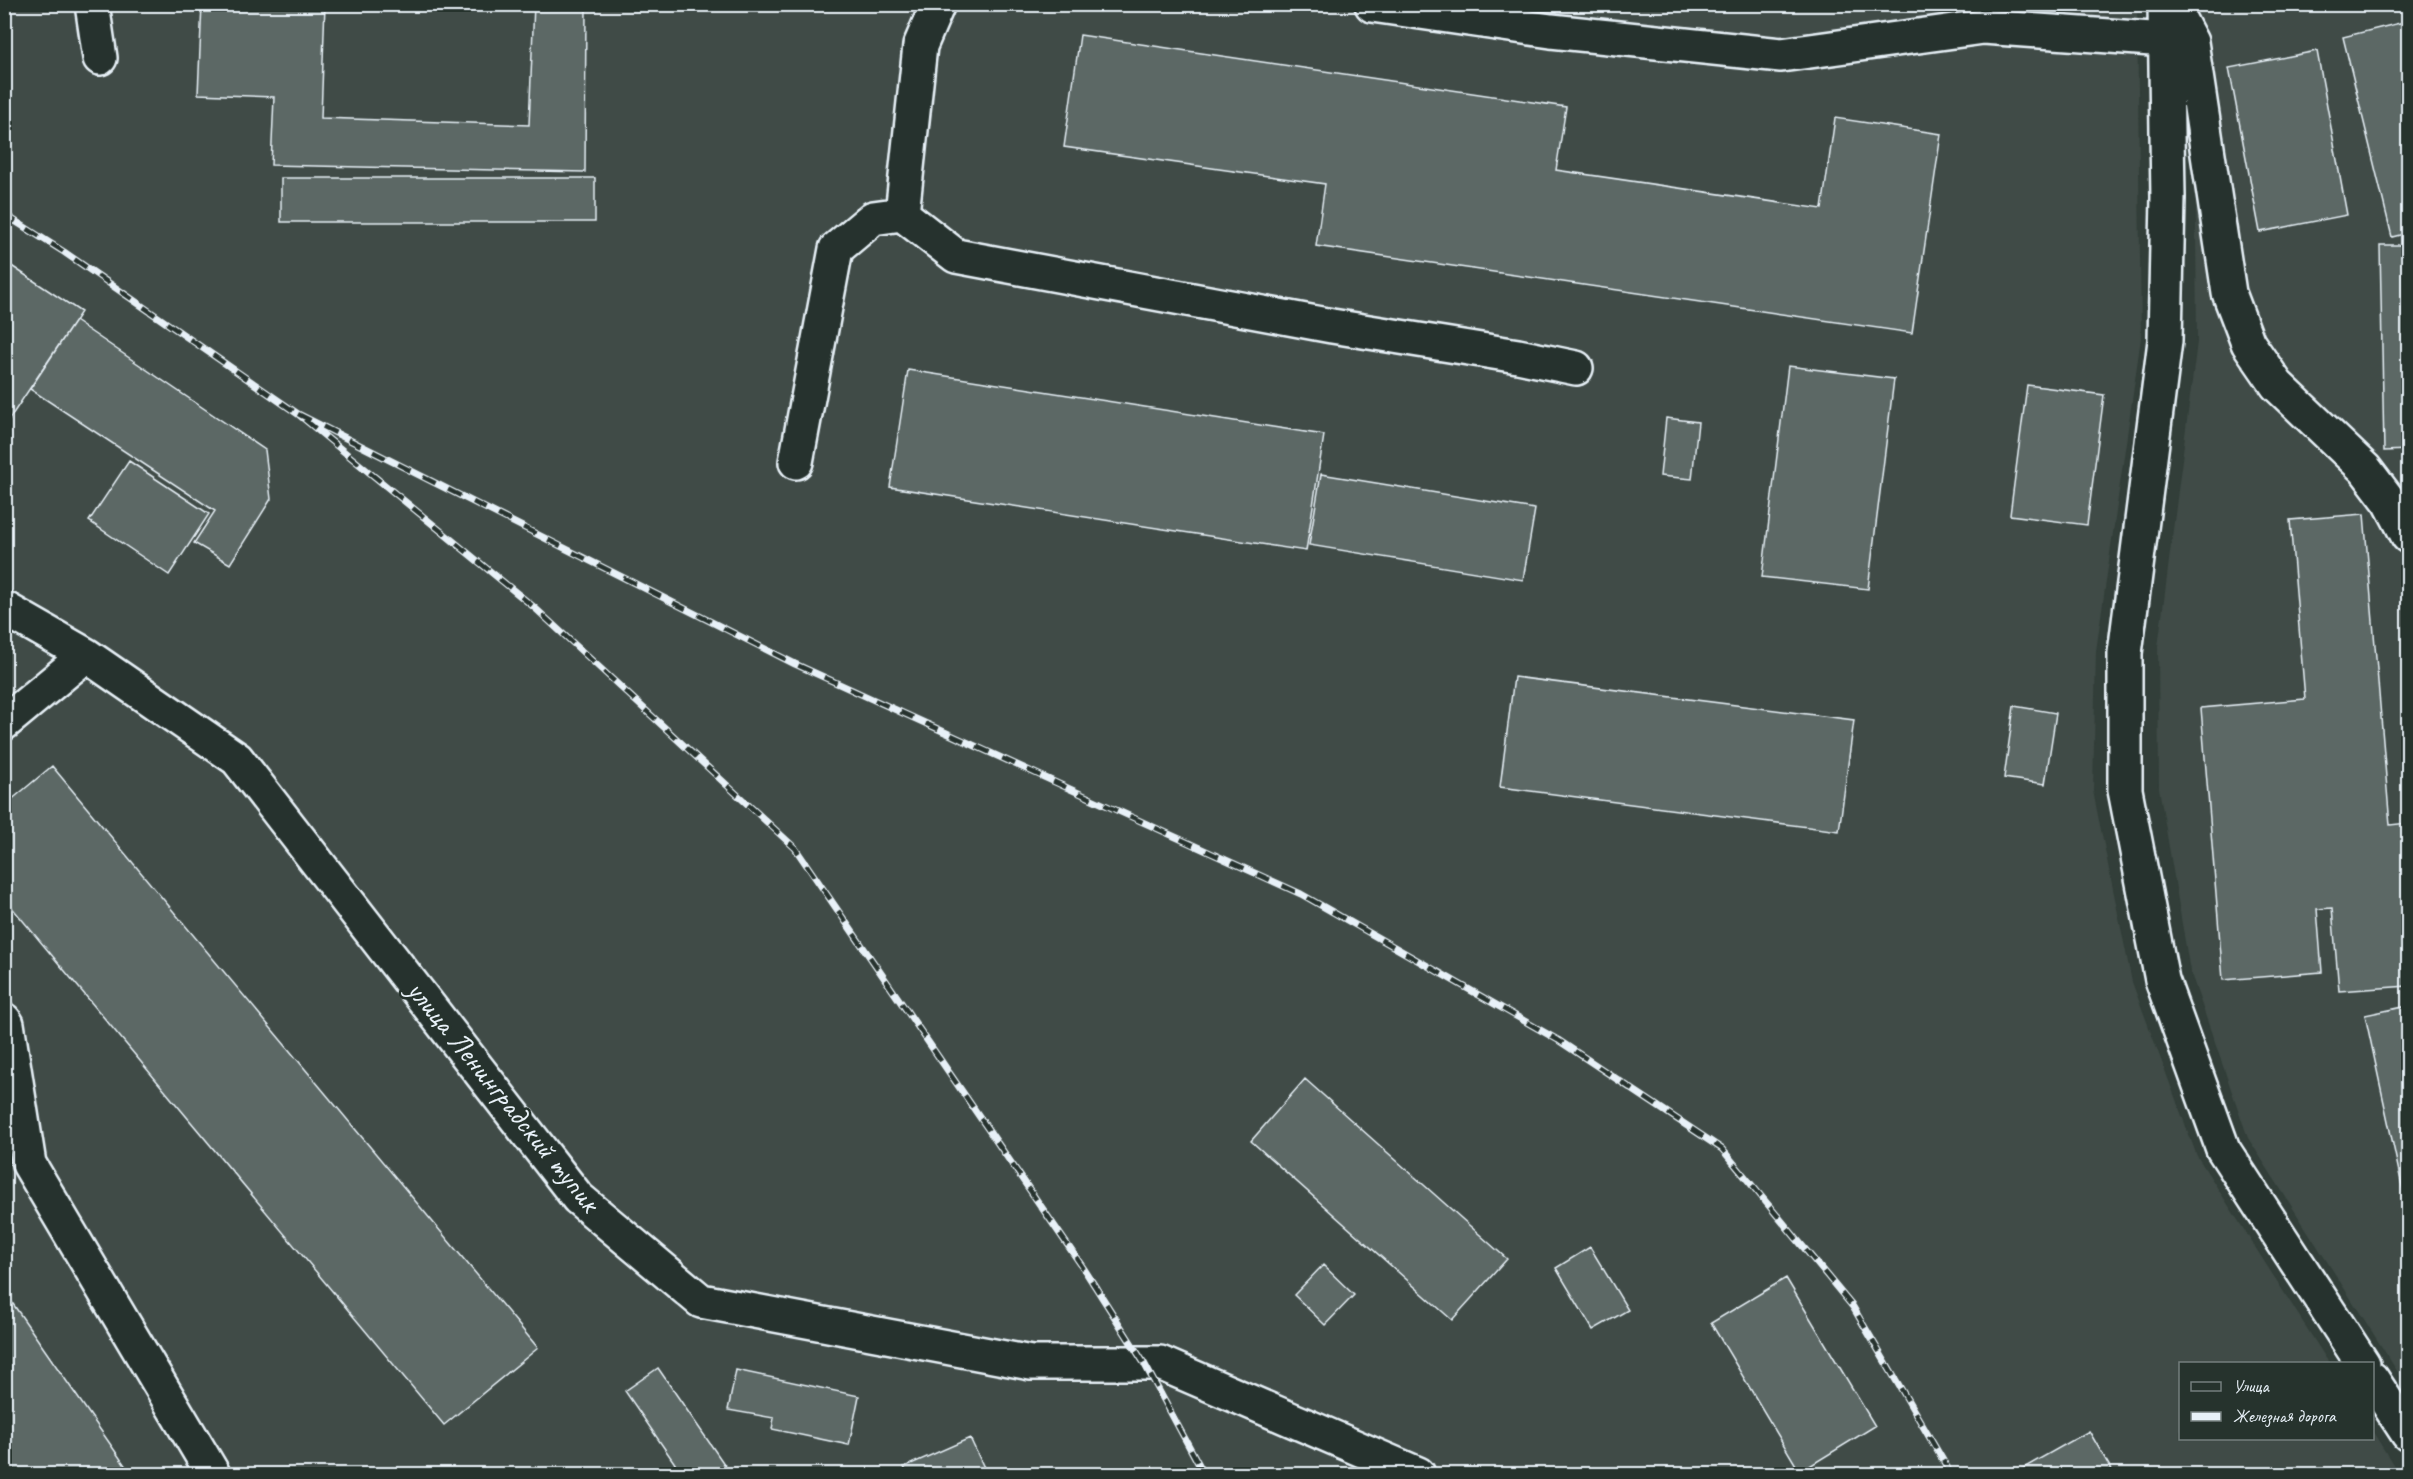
<svg xmlns="http://www.w3.org/2000/svg" width="2413" height="1479" font-family="Caveat,sans-serif">
	<style>
		.built { fill: #3f4b46 }
		.building { fill: #5c6865; stroke: #e8f1f8; stroke-width: 1.5 }
		.lines { fill: none; stroke-linecap: round; stroke-linejoin: round }
		.minor-casing { stroke: #e8f1f8; stroke-width: 38 }
		.minor { stroke: #26332d; stroke-width: 33 }
		.rail-casing { stroke: #e8f1f8; stroke-width: 7 }
		.rail { stroke: #26332d; stroke-width: 4.5; stroke-dasharray: 14; stroke-linecap: butt }
		.labels { text-anchor: middle; dominant-baseline: central; stroke-width: 5; stroke-linejoin: round; paint-order: stroke }
		.street-label { font-size: 30px; fill: #e8f1f8; stroke: #26332d }
	</style>
	<rect width="100%" height="100%" fill="#323e39"/>
	<filter id="ink" filterUnits="userSpaceOnUse"><feTurbulence type="fractalNoise" baseFrequency=".0167" numOctaves="2"/><feDisplacementMap in="SourceGraphic" scale="12" xChannelSelector="R" yChannelSelector="G"/><feConvolveMatrix kernelMatrix="1 2 1 2 8 2 1 2 1" color-interpolation-filters="sRGB"/></filter>
	<g filter="url(#ink)">
		<path class="built" d="M5,5H2137L2141,338L2096,651L2093,791L2132,982L2197,1156L2329,1363L2180,1364V1438H2372L2373,1432L2399,1474H5Z
			M2194,5H2408V1388L2248,1138L2190,971L2159,788L2158,647L2197,342Z"/>
		<path class="building" d="M202,4H325L321,118L529,125L534,4H586L585,172L271,165L274,97L198,94Z
			M2408,21V233L2392,237L2343,37Z
			M1080,35L1566,107L1556,170L1822,209L1835,118L1941,134L1912,333L1316,246L1325,184L1064,147Z
			M2317,51L2347,215L2260,232L2229,68Z
			M281,178H595V222H281Z
			M2380,245H2408V450L2384,451Z
			M4,261L81,312L4,427Z
			M75,321L265,450L271,499L230,564L194,543L215,511L30,389Z
			M1788,366L1894,379L1868,589L1762,577Z
			M908,370L1324,435L1306,551L890,487Z
			M2027,385L2104,395L2087,525L2010,515Z
			M1666,418L1698,422L1692,479L1660,476Z
			M129,461L209,514L169,575L89,521Z
			M1321,474L1535,509L1523,580L1309,545Z
			M2364,514L2390,825L2408,823V986L2339,991L2332,908L2317,909L2322,972L2223,980L2201,708L2305,699L2290,520Z
			M1514,677L1854,720L1839,831L1500,787Z
			M2014,706L2056,713L2045,784L2004,778Z
			M52,766L538,1348L444,1425L4,898V806Z
			M2408,1006V1208L2407,1209L2365,1015Z
			M1305,1079L1507,1259L1452,1320L1251,1141Z
			M1590,1247L1628,1310L1593,1330L1556,1268Z
			M1323,1265L1354,1295L1325,1325L1294,1295Z
			M1786,1278L1875,1426L1800,1472L1711,1323Z
			M4,1291L131,1474H4Z
			M658,1368L731,1474H682L625,1391Z
			M736,1370L859,1396L849,1445L772,1429L774,1418L728,1410Z
			M2089,1431L2114,1474H2013Z
			M970,1438L987,1474H908L904,1467Z"/>
		<g class="lines">
			<g class="minor-casing">
				<path id="minor" d="M92,4L100,58
					M938,4L920,46L902,214L956,256L1332,326L1518,356L1576,368
					M2165,4L2168,197L2165,341L2125,653V790L2162,980L2223,1149L2363,1364
					M2171,4L2191,42L2229,293L2248,343L2277,385L2365,469L2390,502L2408,536
					M1372,5L1551,31L1781,55L1983,27L2166,40
					M796,462L836,249L873,218L902,214
					M4,608L86,655L237,759L578,1198L701,1301L1031,1363H1160L1418,1474
					M4,723L86,655
					M4,1020L7,1024L29,1164L213,1474
					M2372,1379L2408,1434"/>
			</g>
			<use href="#minor" class="minor"/>
			<g class="rail-casing">
				<path id="rail" d="M4,214L64,252L298,414L535,608L795,848L1084,1269L1144,1363L1204,1474
					M298,414L795,664L1301,894L1558,1040L1722,1149L1853,1307L1951,1474"/>
			</g>
			<use href="#rail" class="rail"/>
		</g>
	</g>
	<g class="labels">
		<g class="street-label">
			<text transform="translate(504 1096) rotate(51)">улица Ленинградский тупик</text>
		</g>
	</g>
	<rect width="2413" height="1479" fill="none" stroke="#26332d" stroke-width="24"/>
	<rect x="12" y="12" width="2389" height="1455" fill="none" stroke="#e8f1f8" stroke-width="2" filter="url(#ink)"/>
	<rect x="2179" y="1362" width="195" height="78" fill="#26332d" stroke="#747f7e" stroke-width="1.5"/>
	<rect x="2191" y="1382" width="30" height="9" fill="#26332d" stroke="#747f7e" stroke-width="1.5"/>
	<text x="2233" y="1392" font-size="18" fill="#e8f1f8">Улица</text>
	<rect x="2191" y="1412" width="30" height="9" fill="#e8f1f8" stroke="#747f7e" stroke-width="1.5"/>
	<text x="2233" y="1422" font-size="18" fill="#e8f1f8">Железная дорога</text>
</svg>
